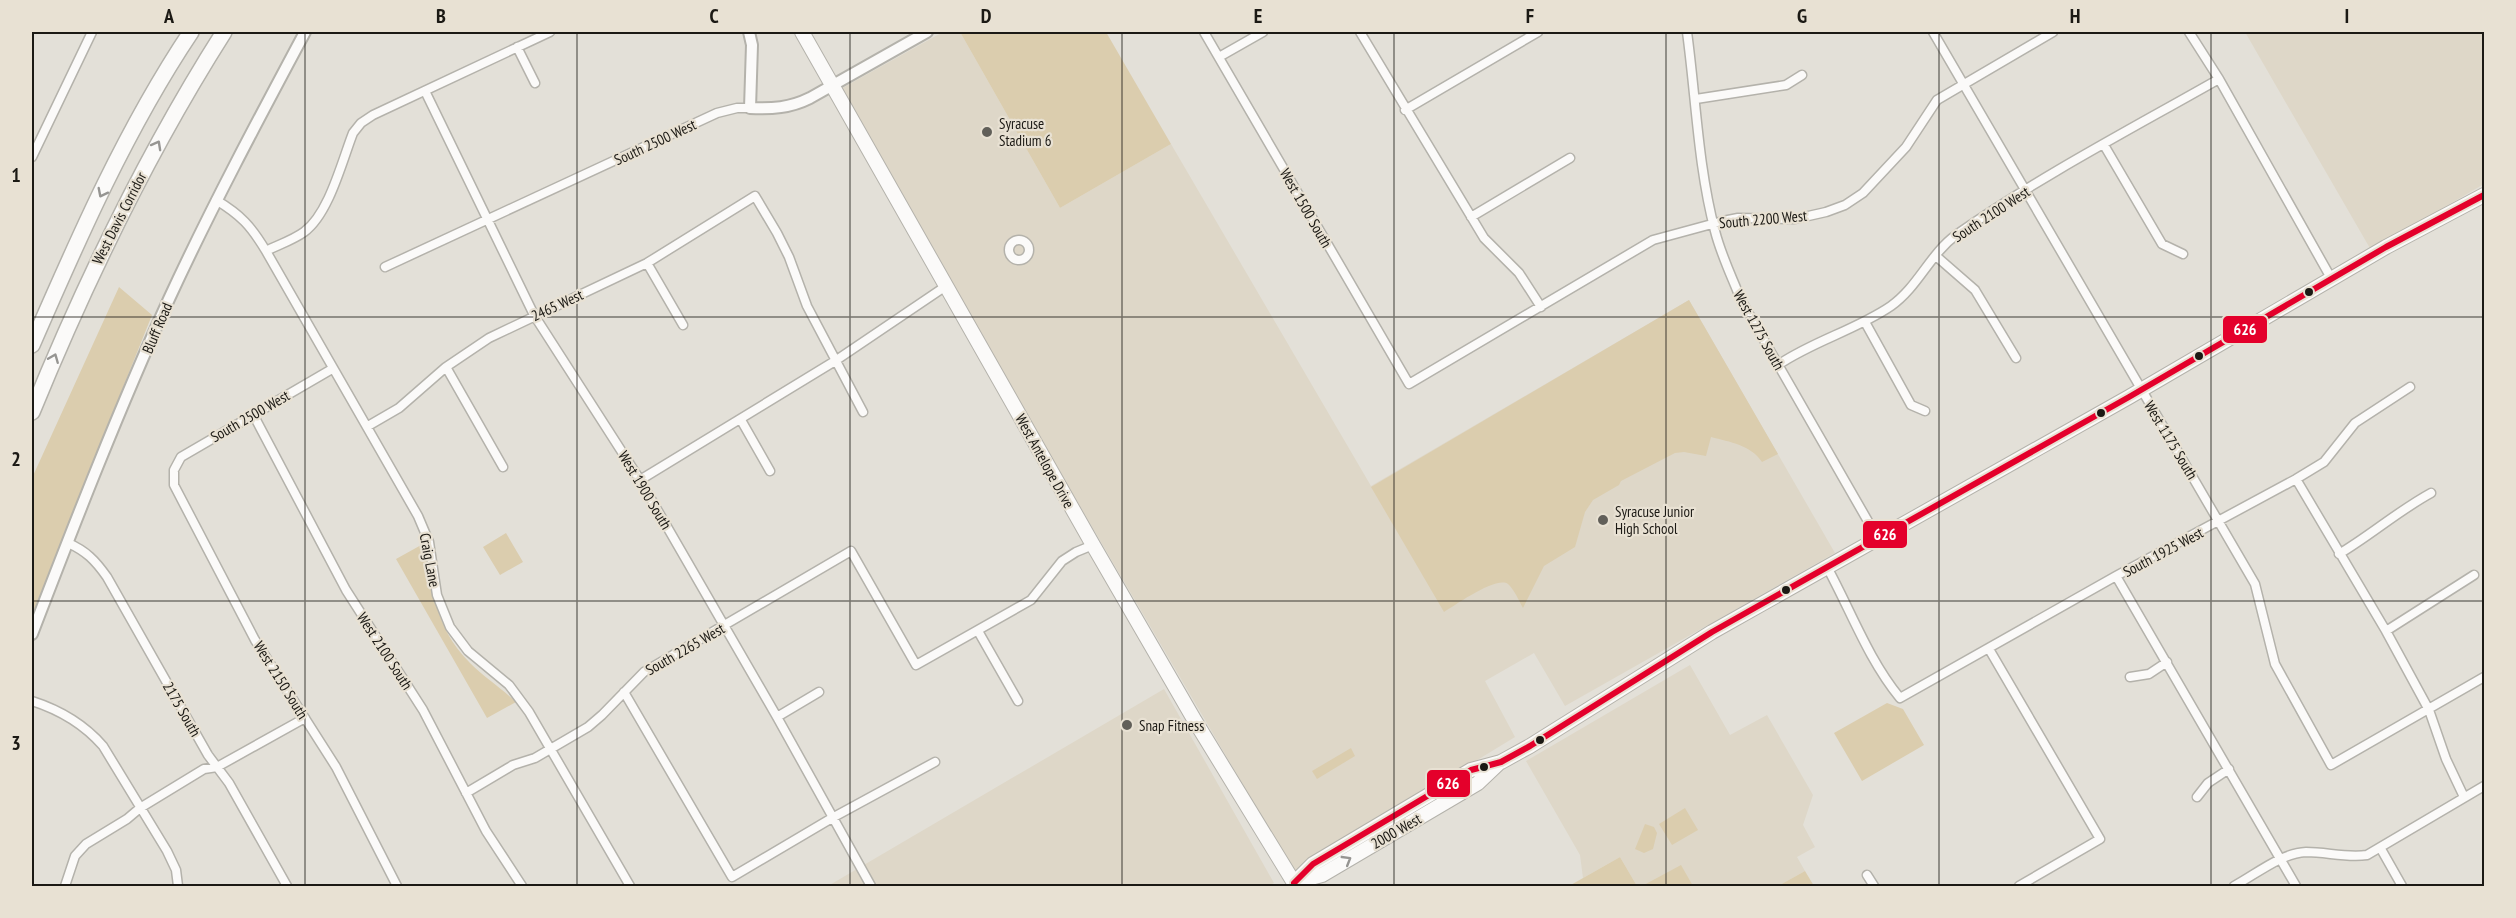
<svg xmlns="http://www.w3.org/2000/svg" width="2516" height="918" font-family="'PT Sans Narrow',sans-serif">
	<style>
		.built { fill: #ded7c8 }
		.green { fill: #dbcdae }
		.lines { fill: none; stroke-linecap: round; stroke-linejoin: round }
		.minor-casing { stroke: #b4b2ab; stroke-width: 11 }
		.tertiary-casing { stroke: #b4b2ab; stroke-width: 14 }
		.primary-casing { stroke: #b4b2ab; stroke-width: 16 }
		.motorway-casing { stroke: #b4b2ab; stroke-width: 18 }
		.minor { stroke: #fbfaf9; stroke-width: 8 }
		.tertiary { stroke: #fbfaf9; stroke-width: 10 }
		.primary { stroke: #fbfaf9; stroke-width: 14 }
		.motorway { stroke: #fbfaf9; stroke-width: 15 }
		.bus-1-casing { stroke: #e8e1d3; stroke-width: 10 }
		.bus-1 { stroke: #e4002b; stroke-width: 6 }
		.oneway { stroke: #969592 }
		.grid { fill: none; stroke: #1b1914; stroke-width: 1.5; stroke-opacity: 0.55 }
		.poi-dot { fill: #615f59; stroke: #e8e1d3; stroke-width: 2 }
		.bus-dot { fill: #1b1914; stroke: #e8e1d3; stroke-width: 2 }
		.labels { text-anchor: middle; dominant-baseline: central; stroke-width: 4.5; stroke-linejoin: round; paint-order: stroke }
		.poi-label { font-size: 15px; fill: #1b1914; stroke: #e8e1d3; text-anchor: start }
		.street-label { font-size: 15px; fill: #1b1914; stroke: #e8e1d3 }
		.line-badge { stroke: #e8e1d3; stroke-width: 2 }
		.badge-label { font-size: 16px; text-anchor: middle; font-weight: bold; fill: #fff }
		.neatline { fill: none; stroke: #1b1914; stroke-width: 2 }
		.grid-label { font-size: 20px; text-anchor: middle; font-weight: bold; fill: #1b1914 }
	</style>
	<rect width="100%" height="100%" fill="#e3e0d8"/>
	<path class="built" d="M943,32H960L1060,208L1171,144L1371,486L1689,300L1835,553L1565,706L1534,653L1485,681L1515,737L1294,872L837,91Z
		M2245,32H2484V184L2371,250Z
		M1690,665L1730,735L1767,715L1813,795L1803,825L1815,847L1797,857L1805,871L1778,886H1637L1620,857L1583,878L1580,855L1526,761Z
		M1164,689L1274,883L1268,886H828Z"/>
	<path class="green" d="M960,32H1106L1171,144L1060,208Z
		M119,287L152,315L32,615V478Z
		M1689,300L1778,454L1762,462C1751,445 1730,442 1711,437L1706,456L1684,452L1675,453L1621,481L1619,485L1593,500L1585,512L1575,547L1544,566L1523,608C1519,601 1514,589 1508,584C1496,576 1456,605 1444,612L1371,487Z
		M506,533L523,562L500,575L483,547Z
		M423,544C436,592 432,624 470,663C484,677 501,688 516,702L487,718L396,559Z
		M1887,703L1903,709L1924,745L1862,781L1834,733Z
		M1351,748L1355,756L1317,779L1312,771Z
		M1685,808L1698,830L1672,845L1659,824Z
		M1645,824L1654,827L1657,833L1653,849L1644,853L1635,849Z
		M1620,857L1637,886H1569Z
		M1681,865L1693,886H1642Z
		M1805,871L1814,886H1778Z"/>
	<g class="lines">
		<g class="minor-casing">
			<path id="minor" d="M1204,32L1409,384L1653,240L1723,221L1738,218L1795,219L1826,212L1845,205L1863,193L1906,147L1937,100L2053,32
				M1360,32L1484,238L1519,273L1541,307
				M1687,32C1696,98 1698,167 1715,231C1721,255 1732,277 1741,300L1877,537
				M1933,32L2255,584L2275,664L2331,765L2484,677
				M2189,32L2219,79L2331,278
				M517,47L535,83
				M1219,57L1263,32
				M425,91L534,315L640,480L777,717L871,886
				M1696,99L1786,85L1802,75
				M1405,110L1538,32
				M2104,145L2162,244L2183,254
				M32,157L92,32
				M216,200C241,215 251,226 266,251L418,516L429,542L437,595L450,627L468,651L509,685L529,712L630,886
				M1471,217L1570,158
				M1009 250a10 10 0 1 1 20 0a10 10 0 1 1-20 0Z
				M266,251C278,245 293,240 304,232C329,214 342,161 353,133L361,123L373,115L550,32
				M1936,256L1975,290L2016,358
				M647,263L683,325
				M385,267L717,113L737,108H750
				M1865,322L1911,405L1925,411
				M1778,365C1813,341 1856,330 1891,306C1918,287 1930,254 1956,235C2039,177 2131,129 2219,79
				M446,367L503,467
				M332,369L181,457L174,470V485L255,640L336,767L397,886
				M253,414L346,590L423,710L486,831L522,886
				M741,420L770,471
				M368,426L399,408L446,367L489,338L647,263L755,196L777,233L789,257L807,306L863,412
				M2296,479L2386,631L2429,710L2446,759L2464,797
				M640,480L835,361L946,286
				M68,543C86,551 95,560 107,577L208,755L229,783L287,886
				M2339,554C2371,535 2398,511 2431,493
				M1827,567C1851,611 1868,659 1900,698L2116,576L2296,479L2324,462L2355,423L2410,387
				M2116,576L2296,886
				M978,631L1018,701
				M2386,631L2474,575
				M1989,649L2100,839L2019,886
				M2130,677L2149,674L2167,662
				M624,692L732,877L832,818L935,762
				M32,701C60,710 83,723 103,746L167,851L176,870L178,886
				M777,717L819,692
				M466,793L513,765L535,758L588,727L602,715L644,672L851,551L916,665L1031,600L1062,561L1076,552L1093,545
				M2197,797L2208,783L2229,769
				M2381,849L2402,886
				M1867,875L1874,886
				M65,886L75,856L86,844L127,819L140,808L204,769L217,767L305,718
				M2234,886C2255,875 2281,853 2306,852C2327,852 2346,858 2367,855L2484,786"/>
		</g>
		<g class="tertiary-casing">
			<path id="tertiary" d="M749,32L752,45L750,108C772,109 790,108 810,98L927,32
				M32,634C75,522 119,409 169,299C211,208 258,120 305,32"/>
		</g>
		<g class="primary-casing">
			<path id="primary" d="M802,32L1093,545L1195,721L1296,886
				M1296,882L1322,875L1478,783L1498,764
				M1294,883L1313,864L1471,770L1501,762L1530,746L1712,632L2129,397L2386,247L2484,195"/>
		</g>
		<g class="motorway-casing">
			<path id="motorway" d="M32,345C78,239 126,129 191,32
				M32,412C86,280 147,153 224,32"/>
		</g>
		<use href="#minor" class="minor"/>
		<use href="#tertiary" class="tertiary"/>
		<use href="#primary" class="primary"/>
		<use href="#motorway" class="motorway"/>
		<g class="bus-1-casing">
			<path id="bus-1" d="M1294,883L1313,864L1471,770L1501,762L1530,746L1712,632L2129,397L2386,247L2484,195"/>
		</g>
		<use href="#bus-1" class="bus-1"/>
	</g>
	<defs><path id="oneway-chevron" d="M-2-3.5L2.5 0L-2 3.5" fill="none" stroke-width="1.6" stroke-linecap="round" stroke-linejoin="round" transform="scale(1.5)"/></defs>
	<g class="oneway">
		<use href="#oneway-chevron" transform="translate(157 145) rotate(-61)"/>
		<use href="#oneway-chevron" transform="translate(102 193) rotate(117)"/>
		<use href="#oneway-chevron" transform="translate(54 358) rotate(-68)"/>
		<use href="#oneway-chevron" transform="translate(1347 860) rotate(-31)"/>
	</g>
	<path class="grid" d="M305,32V886M577,32V886M850,32V886M1122,32V886M1394,32V886M1666,32V886M1939,32V886M2211,32V886M32,317H2484M32,601H2484"/>
	<g class="poi-dot">
		<circle cx="987" cy="132" r="6"/>
		<circle cx="1603" cy="520" r="6"/>
		<circle cx="1127" cy="725" r="6"/>
	</g>
	<g class="bus-dot">
		<circle cx="2309" cy="292" r="5"/>
		<circle cx="2199" cy="356" r="5"/>
		<circle cx="2101" cy="413" r="5"/>
		<circle cx="1786" cy="590" r="5"/>
		<circle cx="1540" cy="740" r="5"/>
		<circle cx="1484" cy="767" r="5"/>
	</g>
	<g class="labels">
		<g class="poi-label">
			<text x="999" y="123">Syracuse<tspan x="999" dy="17">Stadium 6</tspan></text>
			<text x="1615" y="511">Syracuse Junior<tspan x="1615" dy="17">High School</tspan></text>
			<text x="1139" y="725">Snap Fitness</text>
		</g>
		<g class="street-label">
			<text transform="translate(655 142) rotate(-25)">South 2500 West</text>
			<text transform="translate(1306 208) rotate(60)">West 1500 South</text>
			<text transform="translate(1991 214) rotate(-33)">South 2100 West</text>
			<text transform="translate(119 218) rotate(-63)">West Davis Corridor</text>
			<text transform="translate(1763 219) rotate(-5)">South 2200 West</text>
			<text transform="translate(557 305) rotate(-25)">2465 West</text>
			<text transform="translate(157 328) rotate(-67)">Bluff Road</text>
			<text transform="translate(1759 330) rotate(61)">West 1275 South</text>
			<text transform="translate(250 416) rotate(-30)">South 2500 West</text>
			<text transform="translate(2171 440) rotate(59)">West 1175 South</text>
			<text transform="translate(1045 461) rotate(61)">West Antelope Drive</text>
			<text transform="translate(645 490) rotate(59)">West 1900 South</text>
			<text transform="translate(2163 552) rotate(-28)">South 1925 West</text>
			<text transform="translate(430 560) rotate(79)">Craig Lane</text>
			<text transform="translate(685 649) rotate(-30)">South 2265 West</text>
			<text transform="translate(385 651) rotate(57)">West 2100 South</text>
			<text transform="translate(281 680) rotate(58)">West 2150 South</text>
			<text transform="translate(182 709) rotate(60)">2175 South</text>
			<text transform="translate(1396 831) rotate(-30)">2000 West</text>
		</g>
	</g>
	<g class="line-badge">
		<rect x="2222" y="315" width="46" height="29" rx="6" fill="#e4002b"/>
		<rect x="1862" y="520" width="46" height="29" rx="6" fill="#e4002b"/>
		<rect x="1426" y="769" width="45" height="29" rx="6" fill="#e4002b"/>
	</g>
	<g class="badge-label">
		<text x="2245" y="335">626</text>
		<text x="1885" y="540">626</text>
		<text x="1448" y="789">626</text>
	</g>
	<rect width="2516" height="918" fill="none" stroke="#e8e1d3" stroke-width="66"/>
	<rect x="33" y="33" width="2450" height="852" class="neatline"/>
	<g class="grid-label">
		<text x="169" y="23">A</text>
		<text x="441" y="23">B</text>
		<text x="714" y="23">C</text>
		<text x="986" y="23">D</text>
		<text x="1258" y="23">E</text>
		<text x="1530" y="23">F</text>
		<text x="1802" y="23">G</text>
		<text x="2075" y="23">H</text>
		<text x="2347" y="23">I</text>
		<text x="16" y="182">1</text>
		<text x="16" y="466">2</text>
		<text x="16" y="750">3</text>
	</g>
</svg>
